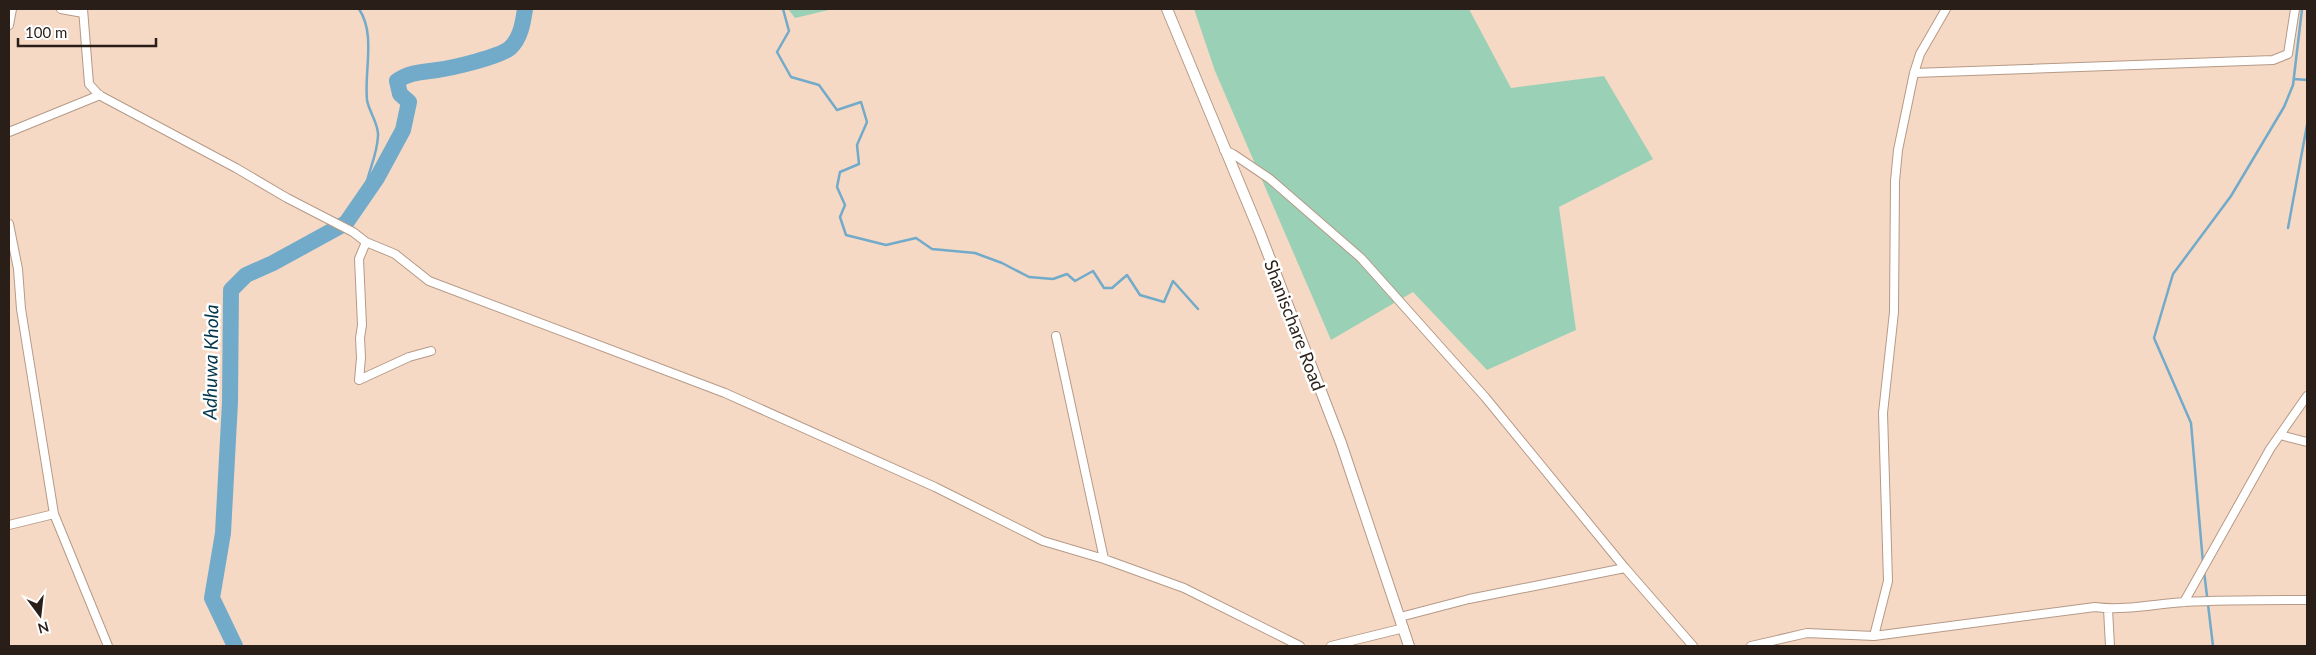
<svg xmlns="http://www.w3.org/2000/svg" width="2316" height="655" font-family="Lato,sans-serif">
	<style>
		.green { fill: #9ad1b6 }
		.lines { fill: none; stroke-linecap: round; stroke-linejoin: round }
		.stream { stroke: #72aaca; stroke-width: 2.5 }
		.river { stroke: #72aaca; stroke-width: 16 }
		.street-casing { stroke: #b59a87; stroke-width: 10 }
		.secondary-casing { stroke: #b59a87; stroke-width: 12 }
		.street { stroke: #fff; stroke-width: 8 }
		.secondary { stroke: #fff; stroke-width: 10 }
		.labels { text-anchor: middle; dominant-baseline: central; stroke-width: 5; stroke-linejoin: round; paint-order: stroke }
		.street-label { font-size: 18px; fill: #291f18; stroke: #fff }
		.water-label { font-size: 19px; font-style: italic; fill: #03364c; stroke: #fff }
	</style>
	<rect width="100%" height="100%" fill="#f6d9c5"/>
	<path class="green" d="M788,9H833L795,18Z
		M1194,9H1469L1511,88L1604,76L1653,159L1559,207L1576,330L1487,370L1413,292L1331,340L1215,71Z"/>
	<g class="lines">
		<path class="stream" d="M359,9C376,34 364,71 367,100C369,112 379,124 378,136C377,158 366,175 364,196
			M783,9L789,31L777,52L791,77L819,85L837,110L861,102L867,122L857,145L859,164L840,172L837,187L845,205L840,217L846,235L886,245L916,238L932,249L975,253L1002,263L1029,277L1053,279L1067,274L1075,281L1093,271L1104,288H1112L1127,275L1140,295L1164,302L1173,281L1198,309
			M2294,79L2307,80
			M2288,228L2307,125
			M2203,563L2191,423L2154,338L2173,274L2231,196L2284,107L2293,85L2302,9
			M2204,571L2213,646"/>
		<path class="river" d="M235,646L212,598L223,533L230,402L231,290L246,275L273,263L346,223L377,178L403,130L409,102L400,94L397,81C409,72 423,72 437,70C452,68 500,57 510,48C521,38 523,22 525,9"/>
		<g class="street-casing">
			<path id="street" d="M61,9L83,13
				M83,9L89,84L99,95L236,168L287,198L353,232L366,242L395,254L429,281L725,393L935,487L1043,541L1104,559L1184,588L1300,646
				M9,25L12,9
				M1914,73L2273,60L2288,54L2295,9
				M9,132L100,95
				M1224,150L1233,154L1270,179L1361,258L1485,397L1625,568L1469,599L1400,617
				M9,224L18,269L21,309L54,514L9,525
				M366,242L359,259L362,325L360,338L361,358L359,380L409,357L431,351
				M1056,336L1104,559
				M2280,435L2307,442
				M54,514L108,646
				M1625,568L1693,646
				M2184,602L2270,449L2307,396
				M2108,609L2110,646
				M1874,636L1888,581L1883,413L1894,312L1895,181L1898,150L1914,73L1920,54L1946,9
				M1331,646L1404,628
				M1751,646L1807,633L1874,636L2095,607C2124,611 2155,604 2184,602C2225,600 2266,600 2307,600"/>
		</g>
		<g class="secondary-casing">
			<path id="secondary" d="M1167,9L1260,233L1341,443L1409,646"/>
		</g>
		<use href="#street" class="street"/>
		<use href="#secondary" class="secondary"/>
	</g>
	<g class="labels">
		<g class="street-label">
			<text transform="translate(1295 325) rotate(69)">Shanischare Road</text>
		</g>
		<g class="water-label">
			<text transform="translate(210 362) rotate(-89)">Adhuwa Khola</text>
		</g>
	</g>
	<rect width="2316" height="655" fill="none" stroke="#291f18" stroke-width="20"/>
	<g transform="translate(40 615) rotate(165)" stroke="#ffffff" stroke-width="4" paint-order="stroke">
	<path d="M0-4L9 19L0 12L-9 19Z" fill="#291f18"/>
	<text y="-8" font-size="14" font-weight="bold" text-anchor="middle" fill="#291f18">N</text>
	</g>
	<path d="M18 38v8h138v-8" fill="none" stroke="#291f18" stroke-width="2.5"/>
	<text x="25" y="38" font-size="15" fill="#291f18" stroke="#ffffff" stroke-width="4" paint-order="stroke">100 m</text>
</svg>
